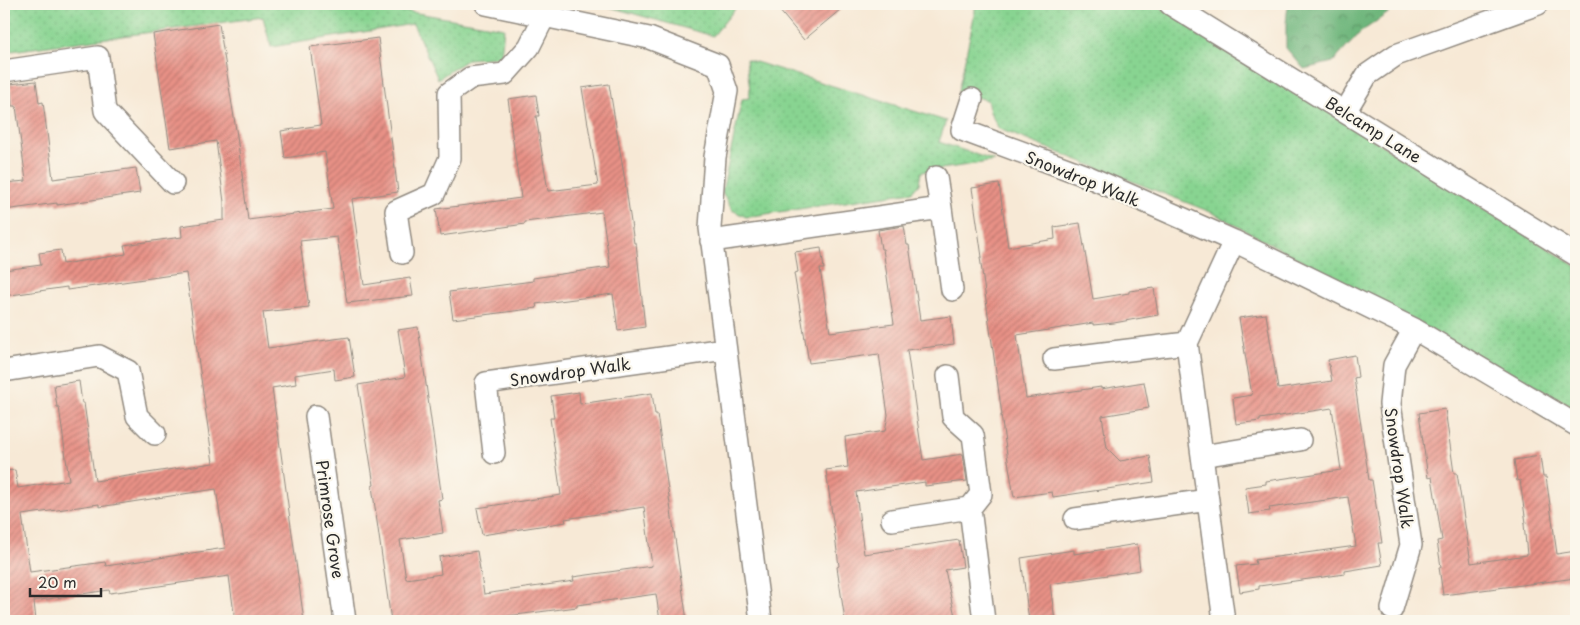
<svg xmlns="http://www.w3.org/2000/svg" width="1580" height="625" font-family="'Playpen Sans',sans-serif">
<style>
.grass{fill:url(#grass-dots);stroke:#5a805e}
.forest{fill:url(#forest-crowns);stroke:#4c7053}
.building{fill:url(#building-hatch);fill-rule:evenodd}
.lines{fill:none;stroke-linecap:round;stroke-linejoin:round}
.street-casing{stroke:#918a80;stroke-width:24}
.street{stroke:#fff;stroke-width:21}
.labels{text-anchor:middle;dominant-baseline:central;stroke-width:4.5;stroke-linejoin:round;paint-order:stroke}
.street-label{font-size:16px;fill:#2b2b2b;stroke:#fbf7ec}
</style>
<defs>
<pattern id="grass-dots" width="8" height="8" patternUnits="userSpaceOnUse" patternTransform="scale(1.25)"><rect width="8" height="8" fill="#88d491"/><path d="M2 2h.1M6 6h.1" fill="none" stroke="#76b67d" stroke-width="1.8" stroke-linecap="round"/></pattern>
<pattern id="forest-crowns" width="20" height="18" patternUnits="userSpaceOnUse" patternTransform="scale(1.25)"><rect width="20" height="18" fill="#6eb67b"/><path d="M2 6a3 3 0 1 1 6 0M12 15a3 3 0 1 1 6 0" fill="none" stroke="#5b9465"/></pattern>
<pattern id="building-hatch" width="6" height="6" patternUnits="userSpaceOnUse" patternTransform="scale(1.25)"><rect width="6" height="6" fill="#e89186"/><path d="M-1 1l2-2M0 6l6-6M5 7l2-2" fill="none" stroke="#bc776e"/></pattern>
</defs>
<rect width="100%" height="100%" fill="#fbf7ec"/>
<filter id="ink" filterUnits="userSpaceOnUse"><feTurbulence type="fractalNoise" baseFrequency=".02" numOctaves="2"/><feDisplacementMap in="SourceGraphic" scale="10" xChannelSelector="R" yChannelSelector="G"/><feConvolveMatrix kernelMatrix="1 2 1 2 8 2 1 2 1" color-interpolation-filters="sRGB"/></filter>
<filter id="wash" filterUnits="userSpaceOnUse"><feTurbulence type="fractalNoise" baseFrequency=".0096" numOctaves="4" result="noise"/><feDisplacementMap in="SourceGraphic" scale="20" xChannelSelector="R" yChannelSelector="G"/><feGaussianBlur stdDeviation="1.12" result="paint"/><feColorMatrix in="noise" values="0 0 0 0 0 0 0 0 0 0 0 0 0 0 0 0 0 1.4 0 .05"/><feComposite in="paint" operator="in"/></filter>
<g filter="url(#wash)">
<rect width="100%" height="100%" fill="#f7e9d6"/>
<path class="grass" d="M 4,4 L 365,4 L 504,28 L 501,57 L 468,59 L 438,79 L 413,24 L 271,47 L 263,17 L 4,52 Z
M 599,4 L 739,4 L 713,36 Z
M 975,4 L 1155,4 L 1576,266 L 1576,408 L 1213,213 L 999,129 L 990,112 L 987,100 L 958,92 L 975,12 Z
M 746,59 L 946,121 L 939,142 L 995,161 L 921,172 L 919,184 L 912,192 L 746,217 L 732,210 L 722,192 L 742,99 L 749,98 L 750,90 Z"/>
<path class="forest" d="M 1288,4 L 1401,4 L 1361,32 L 1333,62 L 1304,69 L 1286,48 L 1286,24 Z"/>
<g id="blocks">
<path class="building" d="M 774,4 L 847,4 L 804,40 Z
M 219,24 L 237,136 L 248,220 L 333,209 L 325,152 L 285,158 L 281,131 L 321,125 L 310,47 L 378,38 L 398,192 L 352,199 L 364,285 L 410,278 L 413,296 L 347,303 L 337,237 L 300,241 L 309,307 L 263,312 L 268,348 L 349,337 L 355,377 L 335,380 L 334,369 L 295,375 L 296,384 L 272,388 L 304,621 L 235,621 L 229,576 L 110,593 L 109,590 L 34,601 L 36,621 L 10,621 L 4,582 L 4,471 L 15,470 L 18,488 L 69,480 L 59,407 L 57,407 L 54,385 L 79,381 L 82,403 L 84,403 L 95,481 L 213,463 L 186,273 L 67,290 L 67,287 L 4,296 L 4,270 L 41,265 L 39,253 L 61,250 L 63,264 L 126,254 L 124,245 L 182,237 L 181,226 L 224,220 L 224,202 L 216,141 L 170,148 L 153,34 ZM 216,489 L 225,548 L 106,566 L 105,562 L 30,572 L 22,515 L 99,504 L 99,507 Z
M 36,81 L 39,103 L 43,102 L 53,179 L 136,168 L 140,193 L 57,205 L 57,203 L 4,210 L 4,183 L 26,181 L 16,106 L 12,106 L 10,84 Z
M 609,84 L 625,181 L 634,243 L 636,243 L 645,327 L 618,331 L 613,294 L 536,304 L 537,308 L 453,319 L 449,292 L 533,281 L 533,278 L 610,267 L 602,212 L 525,222 L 525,224 L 440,236 L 436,209 L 521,198 L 510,120 L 511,120 L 508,99 L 536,95 L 539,116 L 536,116 L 548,191 L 598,185 L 582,88 Z
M 999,184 L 1008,247 L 1055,239 L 1054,227 L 1080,223 L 1093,299 L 1129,293 L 1129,291 L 1154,288 L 1158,315 L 1114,323 L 1093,325 L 1093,323 L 1017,335 L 1026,398 L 1101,387 L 1101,389 L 1144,382 L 1149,408 L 1102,416 L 1107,448 L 1120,461 L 1150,456 L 1154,482 L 1053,497 L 1052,492 L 1014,497 L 1004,436 L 1001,415 L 1002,415 L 980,257 L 982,257 L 972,188 Z
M 904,226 L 907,245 L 909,245 L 920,320 L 951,316 L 954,344 L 907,350 L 923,460 L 963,454 L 967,481 L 925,486 L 925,482 L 856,492 L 864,554 L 959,540 L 963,567 L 945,570 L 956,621 L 845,621 L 837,567 L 839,566 L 826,470 L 848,467 L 845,437 L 885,431 L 888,415 L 879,354 L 809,363 L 794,273 L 798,272 L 795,252 L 821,248 L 824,269 L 820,269 L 830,332 L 894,324 L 883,249 L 881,249 L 878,230 Z
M 1266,314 L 1278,389 L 1332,381 L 1328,360 L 1355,355 L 1358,377 L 1354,378 L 1369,480 L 1372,480 L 1382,543 L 1378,543 L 1382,565 L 1345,571 L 1345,574 L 1259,586 L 1259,589 L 1240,592 L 1236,566 L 1256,564 L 1255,560 L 1356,546 L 1348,497 L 1269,508 L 1270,511 L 1249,514 L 1245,487 L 1266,484 L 1266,481 L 1341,470 L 1332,408 L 1260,419 L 1260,421 L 1236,424 L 1233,398 L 1252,395 L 1239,318 Z
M 418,327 L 442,499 L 438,500 L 443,533 L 400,540 L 406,579 L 441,574 L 439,557 L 477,551 L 484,594 L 574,581 L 573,577 L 652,566 L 644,507 L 565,519 L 566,522 L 482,535 L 477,508 L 561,495 L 550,418 L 554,418 L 551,396 L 579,392 L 580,404 L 652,393 L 655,414 L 657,414 L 687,621 L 660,621 L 656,594 L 577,605 L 577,607 L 470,621 L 391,621 L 372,486 L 374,485 L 358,385 L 405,377 L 398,330 Z
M 1445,409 L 1454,473 L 1457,473 L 1471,563 L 1527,555 L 1524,524 L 1526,523 L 1523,502 L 1520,480 L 1517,481 L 1514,460 L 1540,456 L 1543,477 L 1546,477 L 1557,554 L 1576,551 L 1576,578 L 1443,595 L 1439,567 L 1441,567 L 1437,541 L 1442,540 L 1432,477 L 1428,478 L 1419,413 Z
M 1137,544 L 1140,570 L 1050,584 L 1055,621 L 1029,621 L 1021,558 L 1074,550 L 1074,554 Z"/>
</g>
</g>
<g filter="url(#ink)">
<use href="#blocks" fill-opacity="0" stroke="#918a80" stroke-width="1"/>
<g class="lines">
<defs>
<path id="street" d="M 486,4 L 649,38 L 718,65 L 727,91 L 715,157 L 710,228 L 761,621
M 1170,4 L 1576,255
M 4,71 L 98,57 L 105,111 L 173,183
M 972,99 L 962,130 L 1089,177 L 1234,241 L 1414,329 L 1576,425
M 1345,112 L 1367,75 L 1396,55 L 1538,4
M 936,177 L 941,208
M 711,241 L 941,208 L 952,290
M 402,253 L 396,211 L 434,194 L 450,158 L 449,93 L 470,78 L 505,74 L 529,47 L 544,17
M 1054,359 L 1187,343
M 4,371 L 99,356 L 128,371 L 137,416 L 155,434
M 948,376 L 953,417 L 973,435 L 981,494 L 970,508 L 984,621
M 316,416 L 345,621
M 494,453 L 486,383 L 725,349
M 1202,456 L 1300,440
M 1075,519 L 1208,500
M 892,520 L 970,508
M 1392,609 L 1411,545 L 1390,404 L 1394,365 L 1414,329
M 1224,621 L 1187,343 L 1234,241"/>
</defs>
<use href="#street" class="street-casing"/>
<use href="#street" class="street"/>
</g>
</g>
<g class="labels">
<g class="street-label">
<text transform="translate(1374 129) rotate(32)">Belcamp Lane</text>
<text transform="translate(1083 178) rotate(22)">Snowdrop Walk</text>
<text transform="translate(570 371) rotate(-8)">Snowdrop Walk</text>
<text transform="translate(1400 468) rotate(82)">Snowdrop Walk</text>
<text transform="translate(331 519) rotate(82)">Primrose Grove</text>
</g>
</g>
<rect width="1580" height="625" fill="none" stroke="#fbf7ec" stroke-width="20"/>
<path d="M30 588v8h71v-8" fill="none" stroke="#2b2b2b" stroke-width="2.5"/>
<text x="38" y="588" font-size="15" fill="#2b2b2b" stroke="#fbf7ec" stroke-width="4" paint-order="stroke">20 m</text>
</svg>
